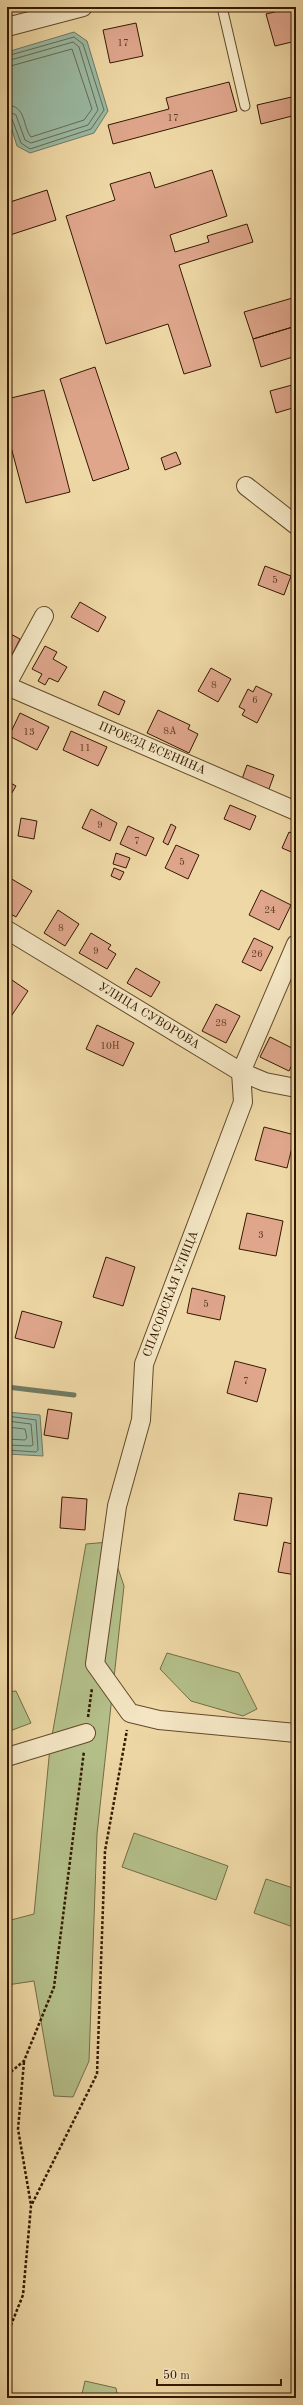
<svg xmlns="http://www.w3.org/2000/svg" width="303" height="2405" font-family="'Old Standard TT',serif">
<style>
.green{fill:#b4c08a;stroke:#746c46}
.water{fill:#9abaa4;stroke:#717a63}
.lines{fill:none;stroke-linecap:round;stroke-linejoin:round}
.shore{stroke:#676a52;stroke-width:1}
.stream{stroke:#717a63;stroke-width:5}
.building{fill:#dfa68c;stroke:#341901}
.service-casing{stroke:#62492a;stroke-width:11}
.minor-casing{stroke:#62492a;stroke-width:20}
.path{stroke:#341901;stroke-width:2.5;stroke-dasharray:3 2;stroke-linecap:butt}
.service{stroke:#f4e6c4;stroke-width:9}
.minor{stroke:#f4e6c4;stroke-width:18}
.labels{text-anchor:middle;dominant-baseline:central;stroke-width:3.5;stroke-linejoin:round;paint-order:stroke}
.number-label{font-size:10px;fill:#5f3c24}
.street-label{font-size:12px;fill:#341901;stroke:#f4e6c4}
</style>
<rect width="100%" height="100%" fill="#eed8a5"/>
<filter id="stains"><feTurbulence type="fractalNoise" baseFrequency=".005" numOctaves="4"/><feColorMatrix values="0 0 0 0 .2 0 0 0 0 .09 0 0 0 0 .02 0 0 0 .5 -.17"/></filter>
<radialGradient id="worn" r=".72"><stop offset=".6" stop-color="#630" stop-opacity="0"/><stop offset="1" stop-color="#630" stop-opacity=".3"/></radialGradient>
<path class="green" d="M 109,1542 L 124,1586 L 97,1834 L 89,2061 L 73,2097 L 54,2096 L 34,1981 L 7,1985 L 7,1921 L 34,1914 L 50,1747 L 86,1544 Z
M 167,1653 L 239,1673 L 257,1709 L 243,1716 L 191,1701 L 160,1669 Z
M 16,1691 L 31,1723 L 7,1732 L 7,1692 Z
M 134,1833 L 228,1866 L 216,1900 L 122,1867 Z
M 266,1879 L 296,1889 L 296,1928 L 254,1913 Z
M 85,2381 L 116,2388 L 118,2398 L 81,2398 Z"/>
<path class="water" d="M 74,32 L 87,41 L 108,111 L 94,133 L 30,153 L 17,146 L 7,114 L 7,52 Z
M 7,1412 L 40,1415 L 43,1456 L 7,1454 Z"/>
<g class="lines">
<path class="shore" d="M 7,56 L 74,37 L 83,44 L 104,110 L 91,129 L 30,149 L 21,143 L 12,119 L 7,116
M 7,61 L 73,42 L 79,47 L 98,110 L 88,125 L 31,143 L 25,140 L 16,115 L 7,111
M 7,67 L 72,49 L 92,109 L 84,120 L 31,137 C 22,126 27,106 7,105
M 7,1416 L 36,1420 L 38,1450 L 36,1452 L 7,1450
M 7,1421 L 31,1424 L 33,1445 L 31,1446 L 7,1445
M 7,1427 L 25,1429 L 27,1438 L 25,1440 L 7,1439"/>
<path class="stream" d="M 7,1387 L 74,1395"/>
</g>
<path class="building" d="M 291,8 L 296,25 L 296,41 L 275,46 L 266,14 Z
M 136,23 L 143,56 L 110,63 L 103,30 Z
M 229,82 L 237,111 L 113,144 L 108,125 L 169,109 L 166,98 Z
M 296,96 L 296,115 L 261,124 L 257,105 Z
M 212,170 L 227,216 L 170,235 L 175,252 L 209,242 L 207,236 L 247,224 L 253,242 L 179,265 L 211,366 L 184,374 L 168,324 L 106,344 L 66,216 L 115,200 L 110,184 L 150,172 L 155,188 Z
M 47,190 L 56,220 L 7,236 L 7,203 Z
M 296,297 L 296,326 L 253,339 L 244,312 Z
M 296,326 L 296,356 L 261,367 L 253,339 Z
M 95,367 L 129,469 L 93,481 L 60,379 Z
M 296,384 L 296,407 L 276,413 L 270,391 Z
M 44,390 L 70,492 L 26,503 L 7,432 L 7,399 Z
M 176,452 L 181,464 L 165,470 L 161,458 Z
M 265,566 L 291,576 L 284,595 L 258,585 Z
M 80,602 L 106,617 L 98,632 L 71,617 Z
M 7,632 L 20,639 L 12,655 L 7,652 Z
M 45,646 L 57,652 L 53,659 L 67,667 L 58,682 L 49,678 L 45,685 L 38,681 L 42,674 L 32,669 Z
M 211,668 L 231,679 L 218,702 L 198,691 Z
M 256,686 L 272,694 L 257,723 L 242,715 L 245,710 L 239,707 L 248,689 L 253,692 Z
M 104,691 L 125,701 L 119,715 L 98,705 Z
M 158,710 L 190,725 L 188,729 L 198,734 L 189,753 L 147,733 Z
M 20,713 L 49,727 L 37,750 L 9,736 Z
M 71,731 L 107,747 L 98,766 L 63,750 Z
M 247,765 L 274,775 L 269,789 L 242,779 Z
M 7,781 L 16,786 L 7,801 Z
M 230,805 L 256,816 L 250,830 L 224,819 Z
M 91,809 L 117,823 L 110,841 L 82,828 Z
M 21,818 L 37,821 L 34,839 L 18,836 Z
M 171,824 L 176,827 L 168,845 L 163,842 Z
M 128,826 L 154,838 L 146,856 L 120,844 Z
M 289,832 L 296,835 L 296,854 L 282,848 Z
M 176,845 L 199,855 L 188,879 L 165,868 Z
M 116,853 L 130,858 L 126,868 L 113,864 Z
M 114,868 L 124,872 L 120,880 L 111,876 Z
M 10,878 L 32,891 L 16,917 L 7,912 L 7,883 Z
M 261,890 L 291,905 L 279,930 L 249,915 Z
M 58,910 L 79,924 L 65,946 L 44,933 Z
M 91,933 L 111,945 L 108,949 L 116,954 L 107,969 L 79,953 Z
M 254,938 L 273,947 L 261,971 L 242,962 Z
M 136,968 L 160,982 L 151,997 L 127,983 Z
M 12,980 L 28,991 L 10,1018 L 7,1016 L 7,986 Z
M 216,1004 L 240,1016 L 226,1043 L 202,1031 Z
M 97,1025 L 134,1043 L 123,1066 L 86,1049 Z
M 270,1037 L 296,1050 L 296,1057 L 289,1071 L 260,1057 Z
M 264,1127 L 295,1135 L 287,1168 L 255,1160 Z
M 247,1213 L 283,1221 L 276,1256 L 239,1249 Z
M 106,1257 L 135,1267 L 123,1306 L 93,1297 Z
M 192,1288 L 225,1296 L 220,1320 L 187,1313 Z
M 22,1311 L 62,1322 L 54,1348 L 15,1338 Z
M 235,1361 L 266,1369 L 257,1402 L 227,1393 Z
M 48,1409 L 72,1413 L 68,1439 L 44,1435 Z
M 239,1493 L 272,1498 L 267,1526 L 234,1520 Z
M 62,1497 L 87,1499 L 85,1530 L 60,1528 Z
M 284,1542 L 296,1545 L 296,1575 L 278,1572 Z"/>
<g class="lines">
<defs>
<path id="service" d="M 222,7 L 245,106"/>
<g id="minor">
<path d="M 7,27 L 83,7"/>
<path d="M 246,486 L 296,525"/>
<path d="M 7,684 L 44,616"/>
<path id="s1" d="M 7,686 L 296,811"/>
<path id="s2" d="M 7,930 L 241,1072 L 265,1082 L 296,1088"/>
<path d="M 296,944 L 241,1072 L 243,1102 L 144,1364 L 141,1420 L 117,1506 L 95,1664 L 130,1713 L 159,1720 L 296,1733"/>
<path d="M 7,1757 L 86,1733"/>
</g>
</defs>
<use href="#service" class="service-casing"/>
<use href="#minor" class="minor-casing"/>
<path class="path" d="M 88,1717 L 92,1688
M 24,2062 L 18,2129 L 31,2205
M 7,2075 L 24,2061 L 54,1987 L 84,1751
M 7,2335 L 23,2295 L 31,2206 L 97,2074 L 105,1851 L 127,1730"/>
<use href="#service" class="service"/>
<use href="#minor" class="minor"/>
</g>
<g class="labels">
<g class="number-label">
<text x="123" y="43">17</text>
<text x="173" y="118">17</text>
<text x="275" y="580">5</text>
<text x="214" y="685">8</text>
<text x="255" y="700">6</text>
<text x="170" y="731">8А</text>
<text x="29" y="732">13</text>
<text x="85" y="748">11</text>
<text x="100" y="825">9</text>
<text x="137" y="841">7</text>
<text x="182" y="862">5</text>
<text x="270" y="910">24</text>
<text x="61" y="928">8</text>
<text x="96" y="951">9</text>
<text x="257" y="954">26</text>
<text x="221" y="1023">28</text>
<text x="110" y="1046">10Н</text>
<text x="261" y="1235">3</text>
<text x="206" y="1304">5</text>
<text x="246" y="1381">7</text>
</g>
<g class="street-label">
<text stroke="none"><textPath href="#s1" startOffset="158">ПРОЕЗД ЕСЕНИНА</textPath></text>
<text stroke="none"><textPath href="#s2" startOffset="166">УЛИЦА СУВОРОВА</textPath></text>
<text transform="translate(171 1294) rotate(-69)">СПАСОВСКАЯ УЛИЦА</text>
</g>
</g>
<rect width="303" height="2405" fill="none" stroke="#eed8a5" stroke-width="24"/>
<rect x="8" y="8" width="287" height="2389" fill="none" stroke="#341901" stroke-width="2"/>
<rect x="12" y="12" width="279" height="2381" fill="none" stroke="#341901"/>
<path d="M157 2379v6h124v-6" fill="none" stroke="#341901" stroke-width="2"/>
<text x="163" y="2379" font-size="12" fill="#341901" stroke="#f4e6c4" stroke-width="3" paint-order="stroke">50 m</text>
<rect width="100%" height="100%" filter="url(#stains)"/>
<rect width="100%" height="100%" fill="url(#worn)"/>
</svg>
